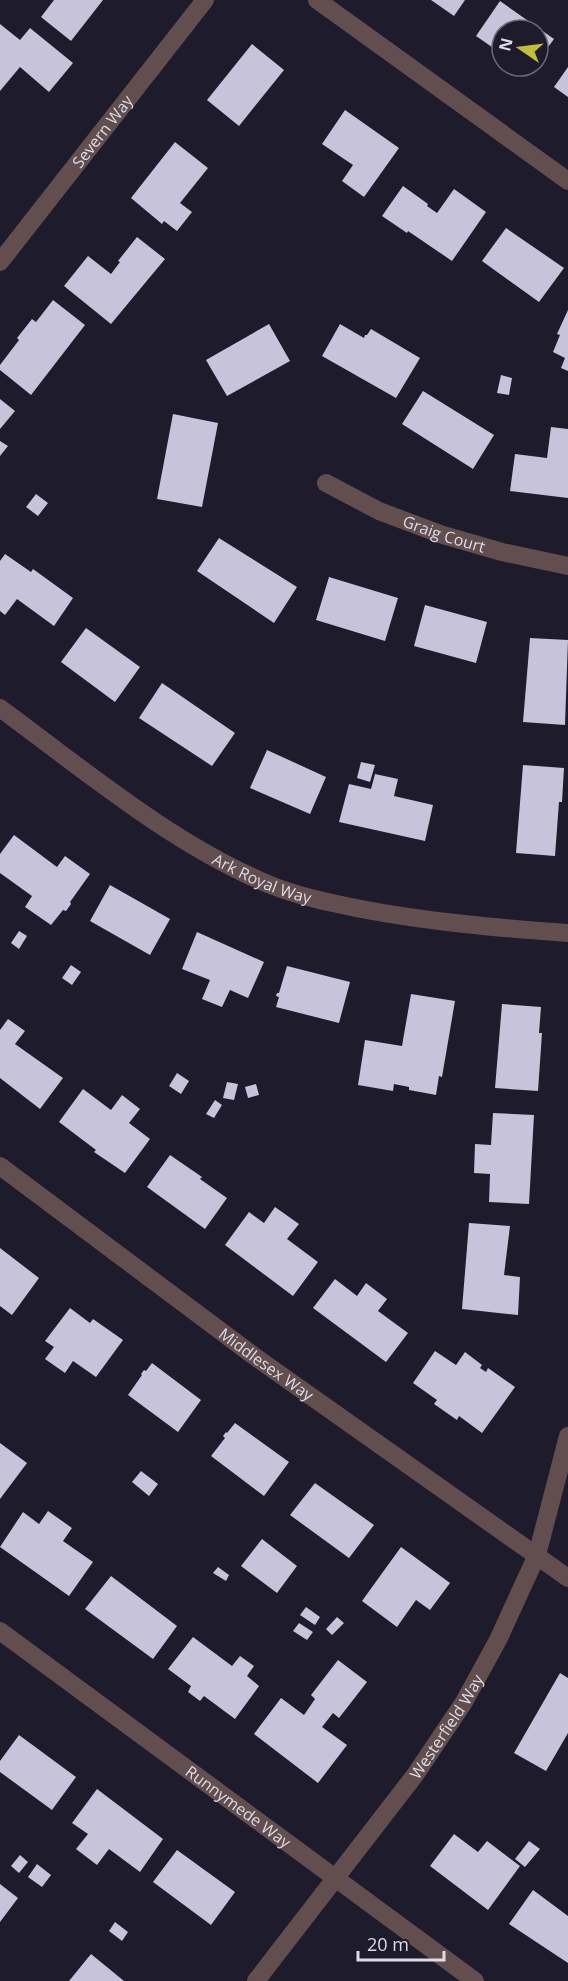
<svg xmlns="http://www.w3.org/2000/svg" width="568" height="1981" font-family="'Open Sans',sans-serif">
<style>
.building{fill:#c6c3da}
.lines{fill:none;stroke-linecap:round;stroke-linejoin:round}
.minor{stroke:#624e4e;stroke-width:18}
.labels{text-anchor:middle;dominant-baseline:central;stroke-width:6;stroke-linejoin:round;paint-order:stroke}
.street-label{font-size:16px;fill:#dddce8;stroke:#1e1b2c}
</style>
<rect width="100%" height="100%" fill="#1e1b2c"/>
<path class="building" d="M 54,0 L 103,0 L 71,41 L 41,17 Z
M 431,0 L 465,0 L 454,16 Z
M 500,1 L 554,39 L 538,61 L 538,30 L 502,30 L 502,54 L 476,36 Z
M 0,24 L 20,40 L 30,28 L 73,63 L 49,92 L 20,67 L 0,91 Z
M 252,44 L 284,70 L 239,126 L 207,100 Z
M 519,66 L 535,66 L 529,73 Z
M 568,67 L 568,97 L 554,87 Z
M 345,110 L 399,148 L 364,197 L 342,181 L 353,165 L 322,144 Z
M 175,142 L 208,168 L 180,203 L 192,212 L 177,231 L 164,221 L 162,224 L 131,198 Z
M 403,186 L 428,204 L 427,206 L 437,213 L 454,189 L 486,212 L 452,261 L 408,231 L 407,233 L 382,216 Z
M 506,228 L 564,268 L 539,302 L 482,261 Z
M 137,237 L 165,259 L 111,324 L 64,286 L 88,256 L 111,274 L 120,262 L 118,261 Z
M 53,300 L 85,325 L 31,395 L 0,370 L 0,365 L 19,340 L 17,338 L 32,319 L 36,322 Z
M 568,310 L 568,371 L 561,368 L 565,358 L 553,352 L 560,335 L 557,334 Z
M 269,324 L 290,361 L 227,396 L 206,360 Z
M 340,324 L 364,338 L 365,335 L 367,335 L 371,329 L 420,358 L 396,398 L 322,356 Z
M 501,375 L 512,378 L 509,395 L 497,393 Z
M 423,391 L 494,435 L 473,469 L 402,424 Z
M 0,399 L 15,411 L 0,429 Z
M 173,414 L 218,423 L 202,507 L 157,499 Z
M 551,427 L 568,429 L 568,498 L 510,491 L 515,454 L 547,458 Z
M 0,441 L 8,446 L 0,456 Z
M 36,494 L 48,503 L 38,516 L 26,507 Z
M 219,538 L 297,587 L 274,623 L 197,571 Z
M 5,554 L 31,572 L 33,569 L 73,598 L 54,626 L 17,599 L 5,615 L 0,611 L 0,561 Z
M 329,577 L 398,598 L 385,641 L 316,620 Z
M 425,605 L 487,622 L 476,663 L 414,646 Z
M 86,628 L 140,667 L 115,702 L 61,662 Z
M 530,638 L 568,640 L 565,725 L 523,722 Z
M 162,683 L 235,733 L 212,766 L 139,718 Z
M 267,750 L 326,777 L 310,814 L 250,788 Z
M 361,762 L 375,765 L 370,782 L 357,778 Z
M 523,765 L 564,768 L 562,802 L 559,802 L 555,856 L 516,853 Z
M 375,774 L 398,779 L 394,796 L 433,805 L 425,841 L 339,822 L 349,784 L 371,789 Z
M 14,835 L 57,867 L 65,856 L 90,874 L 70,902 L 71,904 L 66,911 L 63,910 L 51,925 L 25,907 L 32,896 L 0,873 L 0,854 Z
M 110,885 L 170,919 L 150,955 L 90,921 Z
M 19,931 L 27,936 L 19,949 L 11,943 Z
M 197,932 L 264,962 L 248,998 L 230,990 L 222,1007 L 202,999 L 210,980 L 182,969 Z
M 71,965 L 81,972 L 72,985 L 62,978 Z
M 287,966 L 350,982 L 339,1023 L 276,1007 L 279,997 L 276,996 L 277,993 L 279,993 Z
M 411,994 L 455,1001 L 442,1077 L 439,1076 L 436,1095 L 409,1090 L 409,1087 L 394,1084 L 393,1091 L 358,1085 L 365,1040 L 402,1046 Z
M 502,1004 L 541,1007 L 539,1033 L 542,1033 L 538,1091 L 495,1088 Z
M 8,1019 L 25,1031 L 15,1044 L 63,1078 L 40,1109 L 0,1078 L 0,1030 Z
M 177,1073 L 189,1081 L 181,1094 L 169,1086 Z
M 227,1082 L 238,1084 L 234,1100 L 223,1098 Z
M 256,1084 L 259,1095 L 248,1098 L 245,1087 Z
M 83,1089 L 111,1110 L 122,1095 L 140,1109 L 129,1123 L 150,1139 L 125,1173 L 94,1152 L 96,1150 L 59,1122 Z
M 215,1100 L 222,1105 L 214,1118 L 206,1114 Z
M 493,1113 L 534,1115 L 529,1204 L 489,1202 L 490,1174 L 474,1173 L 475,1144 L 491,1145 Z
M 170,1155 L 202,1177 L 200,1179 L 227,1198 L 205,1229 L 147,1187 Z
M 275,1207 L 299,1224 L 287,1239 L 318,1262 L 293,1296 L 225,1245 L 249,1212 L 264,1223 Z
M 469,1223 L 510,1226 L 504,1275 L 520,1277 L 518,1315 L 462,1309 Z
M 0,1248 L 39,1278 L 12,1315 L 0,1306 Z
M 335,1279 L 357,1296 L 366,1283 L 387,1299 L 378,1311 L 408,1333 L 386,1362 L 313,1308 Z
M 70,1308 L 90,1323 L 93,1319 L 123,1340 L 96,1377 L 73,1361 L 65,1373 L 45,1359 L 54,1347 L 45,1341 Z
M 435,1351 L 456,1365 L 465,1352 L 482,1365 L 480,1368 L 486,1372 L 488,1368 L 515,1387 L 482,1433 L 459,1416 L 457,1420 L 434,1404 L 437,1400 L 413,1383 Z
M 152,1363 L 201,1400 L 178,1432 L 128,1395 L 142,1375 L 141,1374 L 144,1370 L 146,1371 Z
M 235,1423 L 289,1462 L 264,1496 L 211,1456 L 225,1438 L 223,1436 L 226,1432 L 227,1433 Z
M 0,1443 L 27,1463 L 0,1499 Z
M 141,1471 L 158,1484 L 149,1496 L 132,1482 Z
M 315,1483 L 374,1525 L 349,1558 L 290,1515 Z
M 48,1511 L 72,1528 L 63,1541 L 93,1562 L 69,1596 L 0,1547 L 23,1512 L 39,1524 Z
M 262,1539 L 297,1566 L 277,1593 L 241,1566 Z
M 401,1547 L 450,1583 L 430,1610 L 416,1600 L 397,1627 L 362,1601 Z
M 218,1567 L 229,1575 L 226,1581 L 213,1573 Z
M 111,1576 L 177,1626 L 153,1659 L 85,1609 Z
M 306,1607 L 320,1617 L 315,1625 L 300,1615 Z
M 337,1617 L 344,1623 L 332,1635 L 326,1629 Z
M 299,1623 L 313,1632 L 307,1640 L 293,1631 Z
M 193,1637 L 232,1666 L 240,1656 L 254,1666 L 247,1676 L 259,1686 L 235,1719 L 204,1696 L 200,1701 L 188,1692 L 191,1686 L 168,1669 Z
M 338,1660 L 367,1682 L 339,1718 L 333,1713 L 322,1727 L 347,1745 L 318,1783 L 254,1734 L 281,1698 L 304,1715 L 315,1699 L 311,1695 Z
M 560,1673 L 568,1678 L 568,1733 L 546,1771 L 514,1753 Z
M 19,1735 L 76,1777 L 52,1810 L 0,1772 L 0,1761 Z
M 97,1789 L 163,1839 L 140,1872 L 109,1849 L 97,1865 L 76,1849 L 88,1834 L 72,1823 Z
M 454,1834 L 478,1852 L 487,1841 L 520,1866 L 488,1910 L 430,1866 Z
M 529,1841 L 540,1849 L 525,1867 L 515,1859 Z
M 177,1850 L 235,1892 L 211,1925 L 153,1882 Z
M 20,1855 L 28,1862 L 19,1873 L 11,1866 Z
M 37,1864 L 51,1875 L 42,1887 L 28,1877 Z
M 0,1884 L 18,1898 L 0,1922 Z
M 533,1890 L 568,1916 L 568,1963 L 509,1924 Z
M 115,1922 L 128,1932 L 122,1941 L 109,1931 Z
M 91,1954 L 124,1981 L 69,1981 Z"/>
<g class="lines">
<g class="minor">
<path d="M 317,0 L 568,181"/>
<path id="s1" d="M 0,262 L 205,0"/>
<path id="s2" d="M 326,483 L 379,511 L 443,535 L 502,552 L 568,566"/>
<path id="s3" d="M 0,708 C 84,770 176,847 273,886 C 301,897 332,903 361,909 C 429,922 499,928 568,933"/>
<path id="s4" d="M 0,1166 L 254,1356 L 568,1578"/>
<path id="s5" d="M 0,1631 L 475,1981"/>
<path id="s6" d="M 256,1981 L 415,1775 L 464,1702 L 498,1640 L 537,1555 L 568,1436"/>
</g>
</g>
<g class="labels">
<g class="street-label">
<text stroke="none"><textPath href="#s1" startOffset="166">Severn Way</textPath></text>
<text stroke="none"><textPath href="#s2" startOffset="129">Graig Court</textPath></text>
<text stroke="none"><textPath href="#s3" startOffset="314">Ark Royal Way</textPath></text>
<text stroke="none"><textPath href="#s4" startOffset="332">Middlesex Way</textPath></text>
<text stroke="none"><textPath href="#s6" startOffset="318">Westerfield Way</textPath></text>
<text stroke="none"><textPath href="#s5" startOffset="296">Runnymede Way</textPath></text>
</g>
</g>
<g transform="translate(520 48) rotate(284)"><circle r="28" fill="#1e1b2c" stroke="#6a6877" stroke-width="1.5"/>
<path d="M0-4.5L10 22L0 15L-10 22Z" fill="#c2bd3f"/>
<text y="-9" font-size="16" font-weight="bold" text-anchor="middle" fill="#dddce8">N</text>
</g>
<path d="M358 1951v9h86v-9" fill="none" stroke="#dddce8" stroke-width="3"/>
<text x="367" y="1951" font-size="18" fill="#dddce8" stroke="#1e1b2c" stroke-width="4.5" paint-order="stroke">20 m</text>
</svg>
